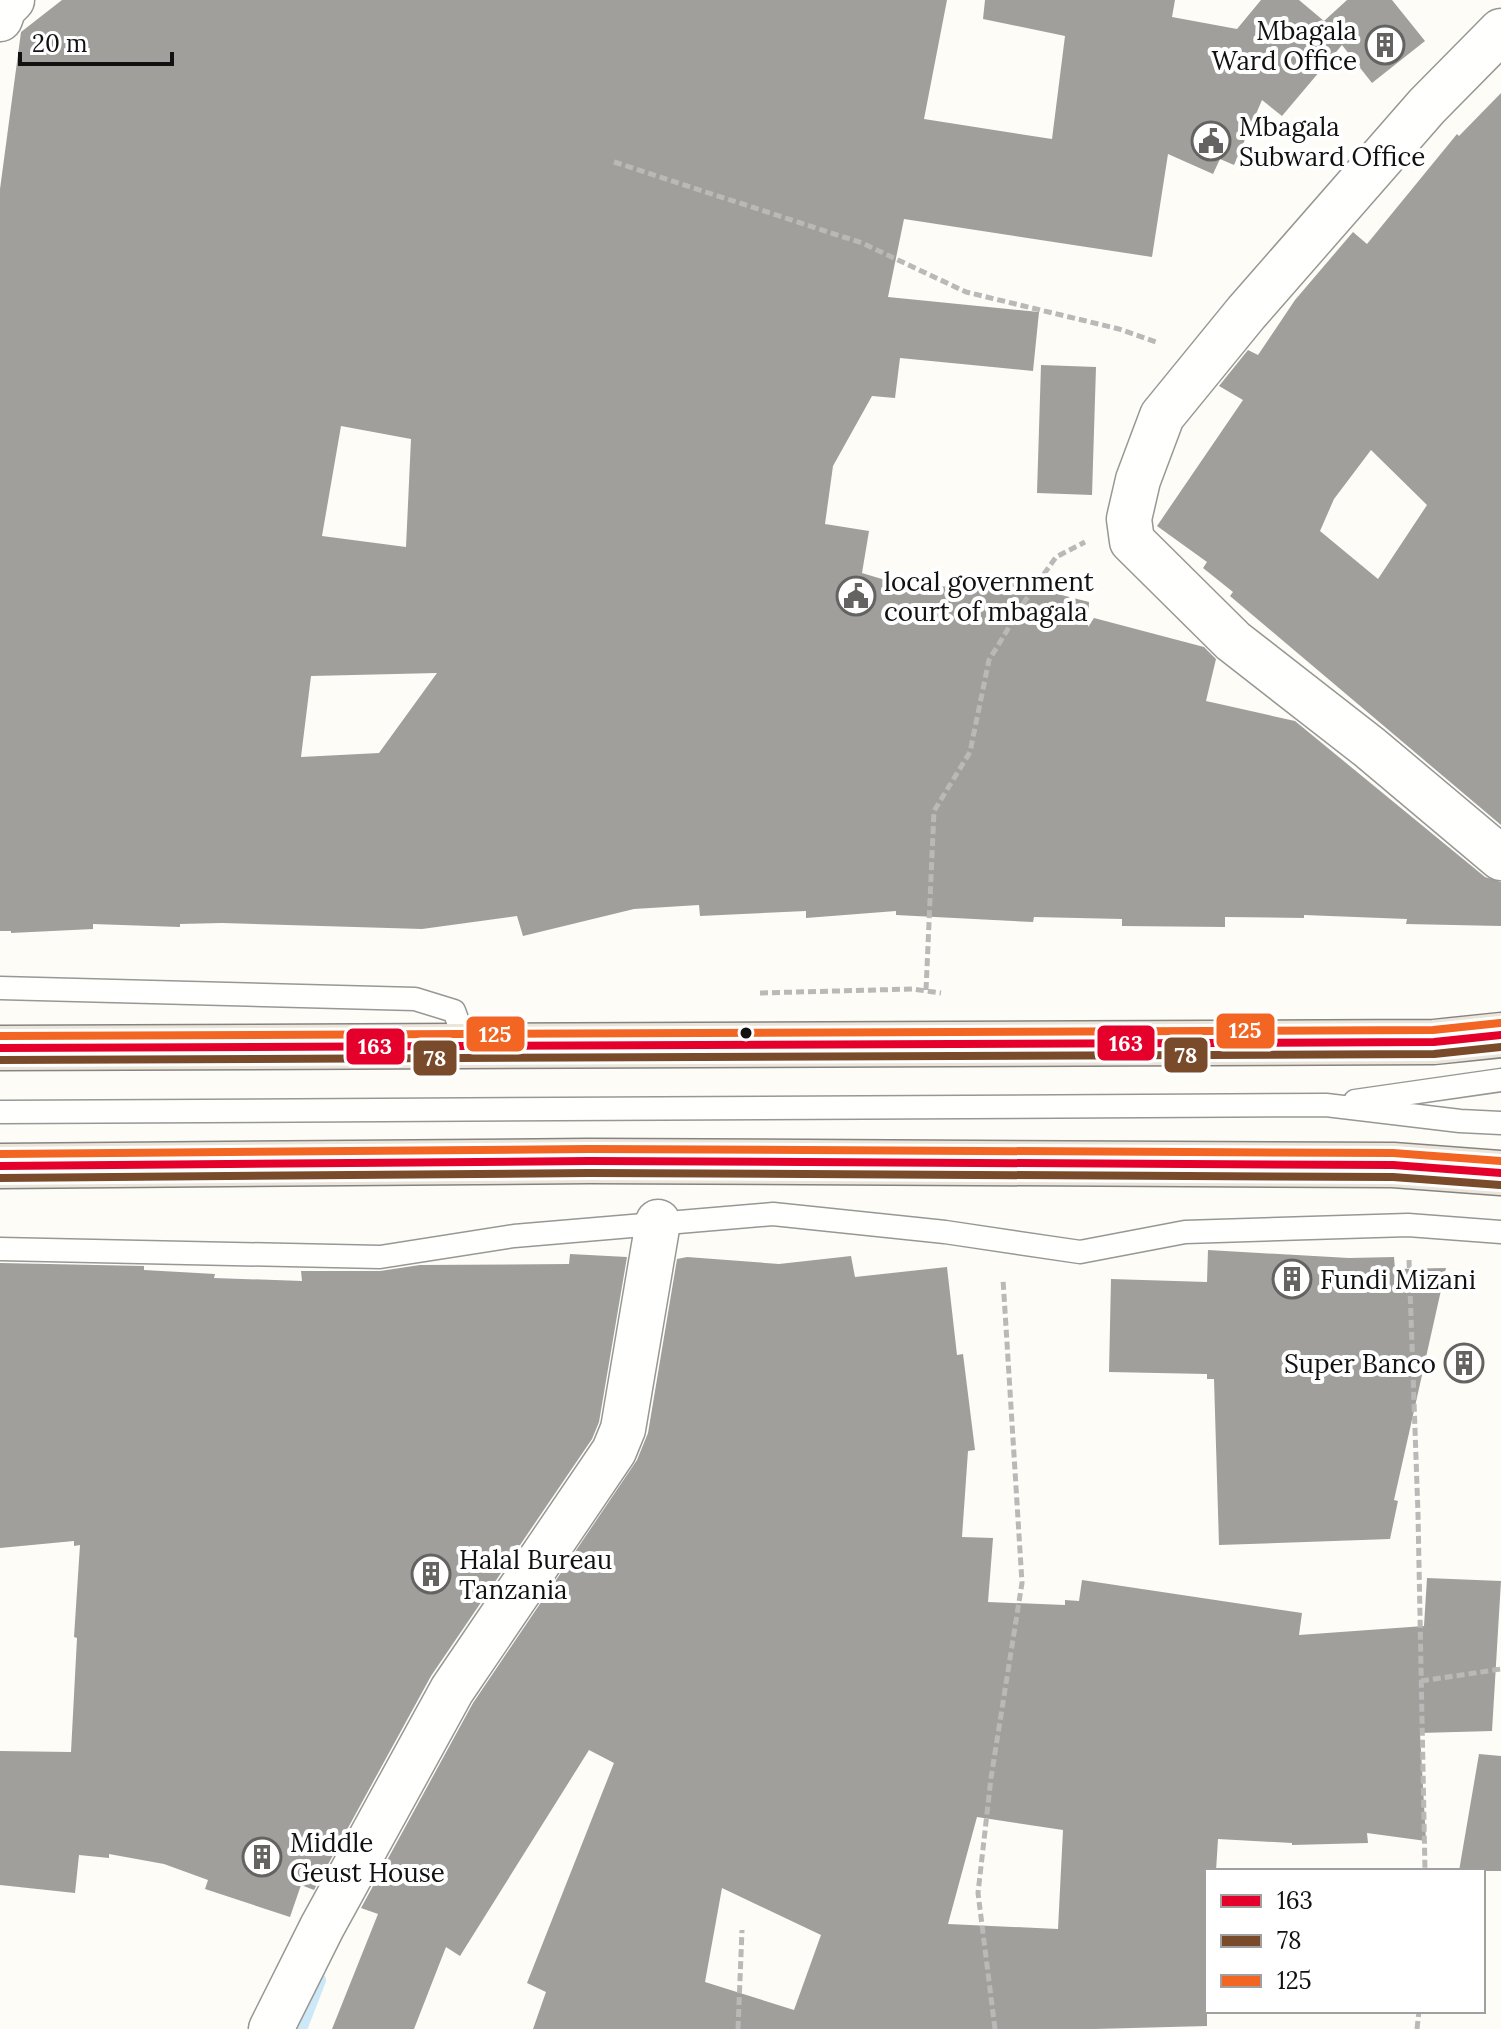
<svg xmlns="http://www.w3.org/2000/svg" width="1501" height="2029" font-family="Lora,serif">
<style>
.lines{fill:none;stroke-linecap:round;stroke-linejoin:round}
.stream{stroke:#cde8f7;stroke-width:16}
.building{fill:#a19f9c;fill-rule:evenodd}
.service-casing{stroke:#979795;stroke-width:25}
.minor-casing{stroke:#979795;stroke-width:47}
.trunk-casing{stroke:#858482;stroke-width:47}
.path{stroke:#b9b9b8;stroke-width:5;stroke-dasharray:8 4;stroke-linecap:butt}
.service{stroke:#fffffe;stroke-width:22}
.minor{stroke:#fffffe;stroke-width:44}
.trunk{stroke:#ece5da;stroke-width:44}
.bus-1-casing{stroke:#fff;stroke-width:14}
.bus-2-casing{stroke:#fff;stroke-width:14}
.bus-3-casing{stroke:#fff;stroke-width:14}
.bus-1{stroke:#e4002b;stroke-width:8}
.bus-2{stroke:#7a4b2a;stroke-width:8}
.bus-3{stroke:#f26522;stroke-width:8}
.bus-dot{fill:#111;stroke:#fff;stroke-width:3}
.labels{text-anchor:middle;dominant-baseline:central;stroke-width:8;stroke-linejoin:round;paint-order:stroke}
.poi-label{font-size:26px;fill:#111;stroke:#fff;text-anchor:start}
.line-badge{stroke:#fff;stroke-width:3}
.badge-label{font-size:22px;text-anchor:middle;font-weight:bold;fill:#fff}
</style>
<rect width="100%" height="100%" fill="#fdfcf7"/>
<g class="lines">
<path class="stream" d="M 299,2029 L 318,1980"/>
</g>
<path class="building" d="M 62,0 L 947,0 L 924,119 L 1052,139 L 1065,36 L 983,19 L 985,0 L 1175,0 L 1172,17 L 1237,29 L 1261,0 L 1299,0 L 1324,21 L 1347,0 L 1392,0 L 1425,41 L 1372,83 L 1342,45 L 1282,116 L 1262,100 L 1234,165 L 1220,159 L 1213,174 L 1168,154 L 1152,257 L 904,219 L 888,297 L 1039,312 L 1033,371 L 900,358 L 895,398 L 872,396 L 833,466 L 825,524 L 869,531 L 862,573 L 905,586 L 982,587 L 982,575 L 1089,602 L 1088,627 L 1094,618 L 1204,647 L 1216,659 L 1206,701 L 1295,721 L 1485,877 L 1501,882 L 1501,926 L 1406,924 L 1407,919 L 1304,915 L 1304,918 L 1225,917 L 1225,927 L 1122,926 L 1122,919 L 1034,917 L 1033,922 L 896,915 L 896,911 L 806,918 L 806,911 L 700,916 L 699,905 L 634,909 L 523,936 L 517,916 L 422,929 L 222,923 L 180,924 L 180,927 L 93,924 L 93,929 L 11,933 L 11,931 L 0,931 L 0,189 L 21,32 ZM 341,426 L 411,439 L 406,547 L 322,536 ZM 437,673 L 379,753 L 301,757 L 311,676 Z
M 1501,93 L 1501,825 L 1230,596 L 1233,592 L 1203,568 L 1207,562 L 1157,526 L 1243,400 L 1219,386 L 1248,350 L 1258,355 L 1295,300 L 1353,232 L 1367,244 L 1457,134 L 1459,136 ZM 1371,450 L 1427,505 L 1378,579 L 1320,531 L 1334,499 Z
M 1041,365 L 1096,367 L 1092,495 L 1037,493 Z
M 1208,1250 L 1349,1258 L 1394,1257 L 1395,1269 L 1446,1268 L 1394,1500 L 1398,1501 L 1390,1539 L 1219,1545 L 1214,1379 L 1207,1379 L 1207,1374 L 1109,1372 L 1111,1279 L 1207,1282 Z
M 570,1254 L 627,1257 L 599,1422 L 592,1439 L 431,1676 L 314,1890 L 301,1885 L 290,1917 L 205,1889 L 208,1880 L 164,1864 L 109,1854 L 109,1858 L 79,1855 L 75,1893 L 0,1885 L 0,1751 L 71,1752 L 77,1638 L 74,1637 L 80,1545 L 74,1546 L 74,1541 L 0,1548 L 0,1263 L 144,1266 L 144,1270 L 215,1274 L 214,1278 L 302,1281 L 301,1271 L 380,1271 L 420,1265 L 569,1264 Z
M 851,1256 L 855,1277 L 947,1267 L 957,1355 L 963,1354 L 975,1450 L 968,1451 L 962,1537 L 993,1538 L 988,1602 L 1065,1605 L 1065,1600 L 1079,1601 L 1082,1580 L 1302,1613 L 1299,1635 L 1424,1626 L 1427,1578 L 1501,1581 L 1492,1731 L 1420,1733 L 1426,1841 L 1367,1833 L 1368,1843 L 1292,1845 L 1292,1843 L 1218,1839 L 1216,1871 L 1207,1871 L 1207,2026 L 1095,2029 L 533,2029 L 546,1992 L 527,1983 L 614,1763 L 589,1750 L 460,1956 L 446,1947 L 414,2029 L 332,2029 L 378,1914 L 361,1908 L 473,1703 L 637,1460 L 648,1433 L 677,1259 L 687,1257 L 779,1264 ZM 977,1817 L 1063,1830 L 1058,1929 L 948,1924 ZM 722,1888 L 821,1935 L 794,2010 L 705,1982 Z
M 1479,1754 L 1501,1756 L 1501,1871 L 1459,1871 Z"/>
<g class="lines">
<defs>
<path id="service" d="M 0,988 L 415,999 L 454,1011 L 468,1048
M 1355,1101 L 1501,1080
M 0,1112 L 1326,1105 L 1460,1121 L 1501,1123
M 0,1249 L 380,1257 L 514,1236 L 773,1214 L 945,1232 L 1080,1252 L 1185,1232 L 1408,1225 L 1501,1232"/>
<path id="minor" d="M 0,19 L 4,8 L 12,0
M 1501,31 L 1427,106 L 1246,313 L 1162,416 L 1138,480 L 1129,519 L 1132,541 L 1233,641 L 1369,747 L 1501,858
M 271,2029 L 322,1927 L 452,1690 L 614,1451 L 623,1429 L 658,1222"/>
<path id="trunk" d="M 0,1048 L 1434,1042 L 1501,1035
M 0,1166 L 589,1161 L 1393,1165 L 1501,1173"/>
</defs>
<use href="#service" class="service-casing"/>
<use href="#minor" class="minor-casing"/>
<use href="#trunk" class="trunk-casing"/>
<path class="path" d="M 614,162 L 862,243 L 966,292 L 1119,329 L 1159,343
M 926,990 L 934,811 L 970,752 L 989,660 L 1025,601 L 1056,557 L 1085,542
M 760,993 L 912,989 L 941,993
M 1409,1260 L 1418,1514 L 1425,1871
M 1421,1681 L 1501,1669
M 738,2029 L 742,1930
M 995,2029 L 978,1893 L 991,1778 L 1022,1583 L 1003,1279
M 1417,2029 L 1419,2011"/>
<use href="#service" class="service"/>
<use href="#minor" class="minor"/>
<use href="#trunk" class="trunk"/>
<defs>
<path id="bus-1" d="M 0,1048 L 1434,1042 L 1501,1035
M 0,1166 L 589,1161 L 1393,1165 L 1501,1173"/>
<path id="bus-2" d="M 0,1060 L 1434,1054 L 1501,1047
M 0,1178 L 589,1173 L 1393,1177 L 1500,1185"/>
<path id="bus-3" d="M 0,1036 L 1433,1030 L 1500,1023
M 0,1154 L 589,1149 L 1393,1153 L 1501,1161"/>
</defs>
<use href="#bus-1" class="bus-1-casing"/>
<use href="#bus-2" class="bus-2-casing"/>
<use href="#bus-3" class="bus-3-casing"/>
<use href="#bus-1" class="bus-1"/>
<use href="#bus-2" class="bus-2"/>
<use href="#bus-3" class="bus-3"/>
</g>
<defs>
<symbol id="building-ring" viewBox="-11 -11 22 22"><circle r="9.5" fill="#fff" stroke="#646362" stroke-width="1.5"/><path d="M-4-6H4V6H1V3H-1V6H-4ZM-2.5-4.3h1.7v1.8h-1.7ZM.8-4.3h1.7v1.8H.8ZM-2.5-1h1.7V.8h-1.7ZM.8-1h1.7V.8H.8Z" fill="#646362"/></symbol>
<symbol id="civic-ring" viewBox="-11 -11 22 22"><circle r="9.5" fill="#fff" stroke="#646362" stroke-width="1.5"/><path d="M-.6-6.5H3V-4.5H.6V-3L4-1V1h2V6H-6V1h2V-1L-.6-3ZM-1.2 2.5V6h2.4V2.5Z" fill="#646362"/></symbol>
</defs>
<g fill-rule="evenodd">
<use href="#building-ring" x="1363" y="23" width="44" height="44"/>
<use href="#civic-ring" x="1189" y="119" width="44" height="44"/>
<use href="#civic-ring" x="834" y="574" width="44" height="44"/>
<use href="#building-ring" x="1270" y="1257" width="44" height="44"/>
<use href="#building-ring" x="1442" y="1341" width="44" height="44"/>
<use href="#building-ring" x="409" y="1552" width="44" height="44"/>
<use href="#building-ring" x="240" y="1835" width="44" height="44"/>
</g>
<circle class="bus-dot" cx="746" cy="1033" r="7"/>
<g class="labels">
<g class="poi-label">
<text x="1357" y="30" text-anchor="end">Mbagala<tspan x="1357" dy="30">Ward Office</tspan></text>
<text x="1239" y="126">Mbagala<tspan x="1239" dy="30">Subward Office</tspan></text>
<text x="884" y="581">local government<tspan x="884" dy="30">court of mbagala</tspan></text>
<text x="1320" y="1279">Fundi Mizani</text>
<text x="1436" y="1363" text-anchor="end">Super Banco</text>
<text x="459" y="1559">Halal Bureau<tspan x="459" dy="30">Tanzania</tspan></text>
<text x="290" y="1842">Middle<tspan x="290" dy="30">Geust House</tspan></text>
</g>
</g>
<g class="line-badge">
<rect x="1215" y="1012" width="61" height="38" rx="8" fill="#f26522"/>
<rect x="465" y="1015" width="61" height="38" rx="8" fill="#f26522"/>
<rect x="1096" y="1024" width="60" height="38" rx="8" fill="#e4002b"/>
<rect x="345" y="1027" width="61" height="39" rx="8" fill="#e4002b"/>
<rect x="1163" y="1036" width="46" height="38" rx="8" fill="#7a4b2a"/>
<rect x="412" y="1039" width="46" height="38" rx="8" fill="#7a4b2a"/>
</g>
<g class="badge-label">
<text x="1245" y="1038">125</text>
<text x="495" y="1042">125</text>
<text x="1126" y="1051">163</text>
<text x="375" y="1054">163</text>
<text x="1186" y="1063">78</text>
<text x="435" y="1066">78</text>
</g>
<rect x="1205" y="1869" width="280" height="144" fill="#ffffff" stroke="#a0a0a0" stroke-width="2"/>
<rect x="1221" y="1895" width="40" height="12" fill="#e4002b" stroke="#a0a0a0" stroke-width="2"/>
<text x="1277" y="1909" font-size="24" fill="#111111">163</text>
<rect x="1221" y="1935" width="40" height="12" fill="#7a4b2a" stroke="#a0a0a0" stroke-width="2"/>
<text x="1277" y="1949" font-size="24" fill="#111111">78</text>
<rect x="1221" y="1975" width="40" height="12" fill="#f26522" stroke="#a0a0a0" stroke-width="2"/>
<text x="1277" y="1989" font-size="24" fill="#111111">125</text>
<path d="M20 52v12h152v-12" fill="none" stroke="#111111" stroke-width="4"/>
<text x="32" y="52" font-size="24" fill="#111111" stroke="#ffffff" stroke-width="6" paint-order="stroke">20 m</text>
</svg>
